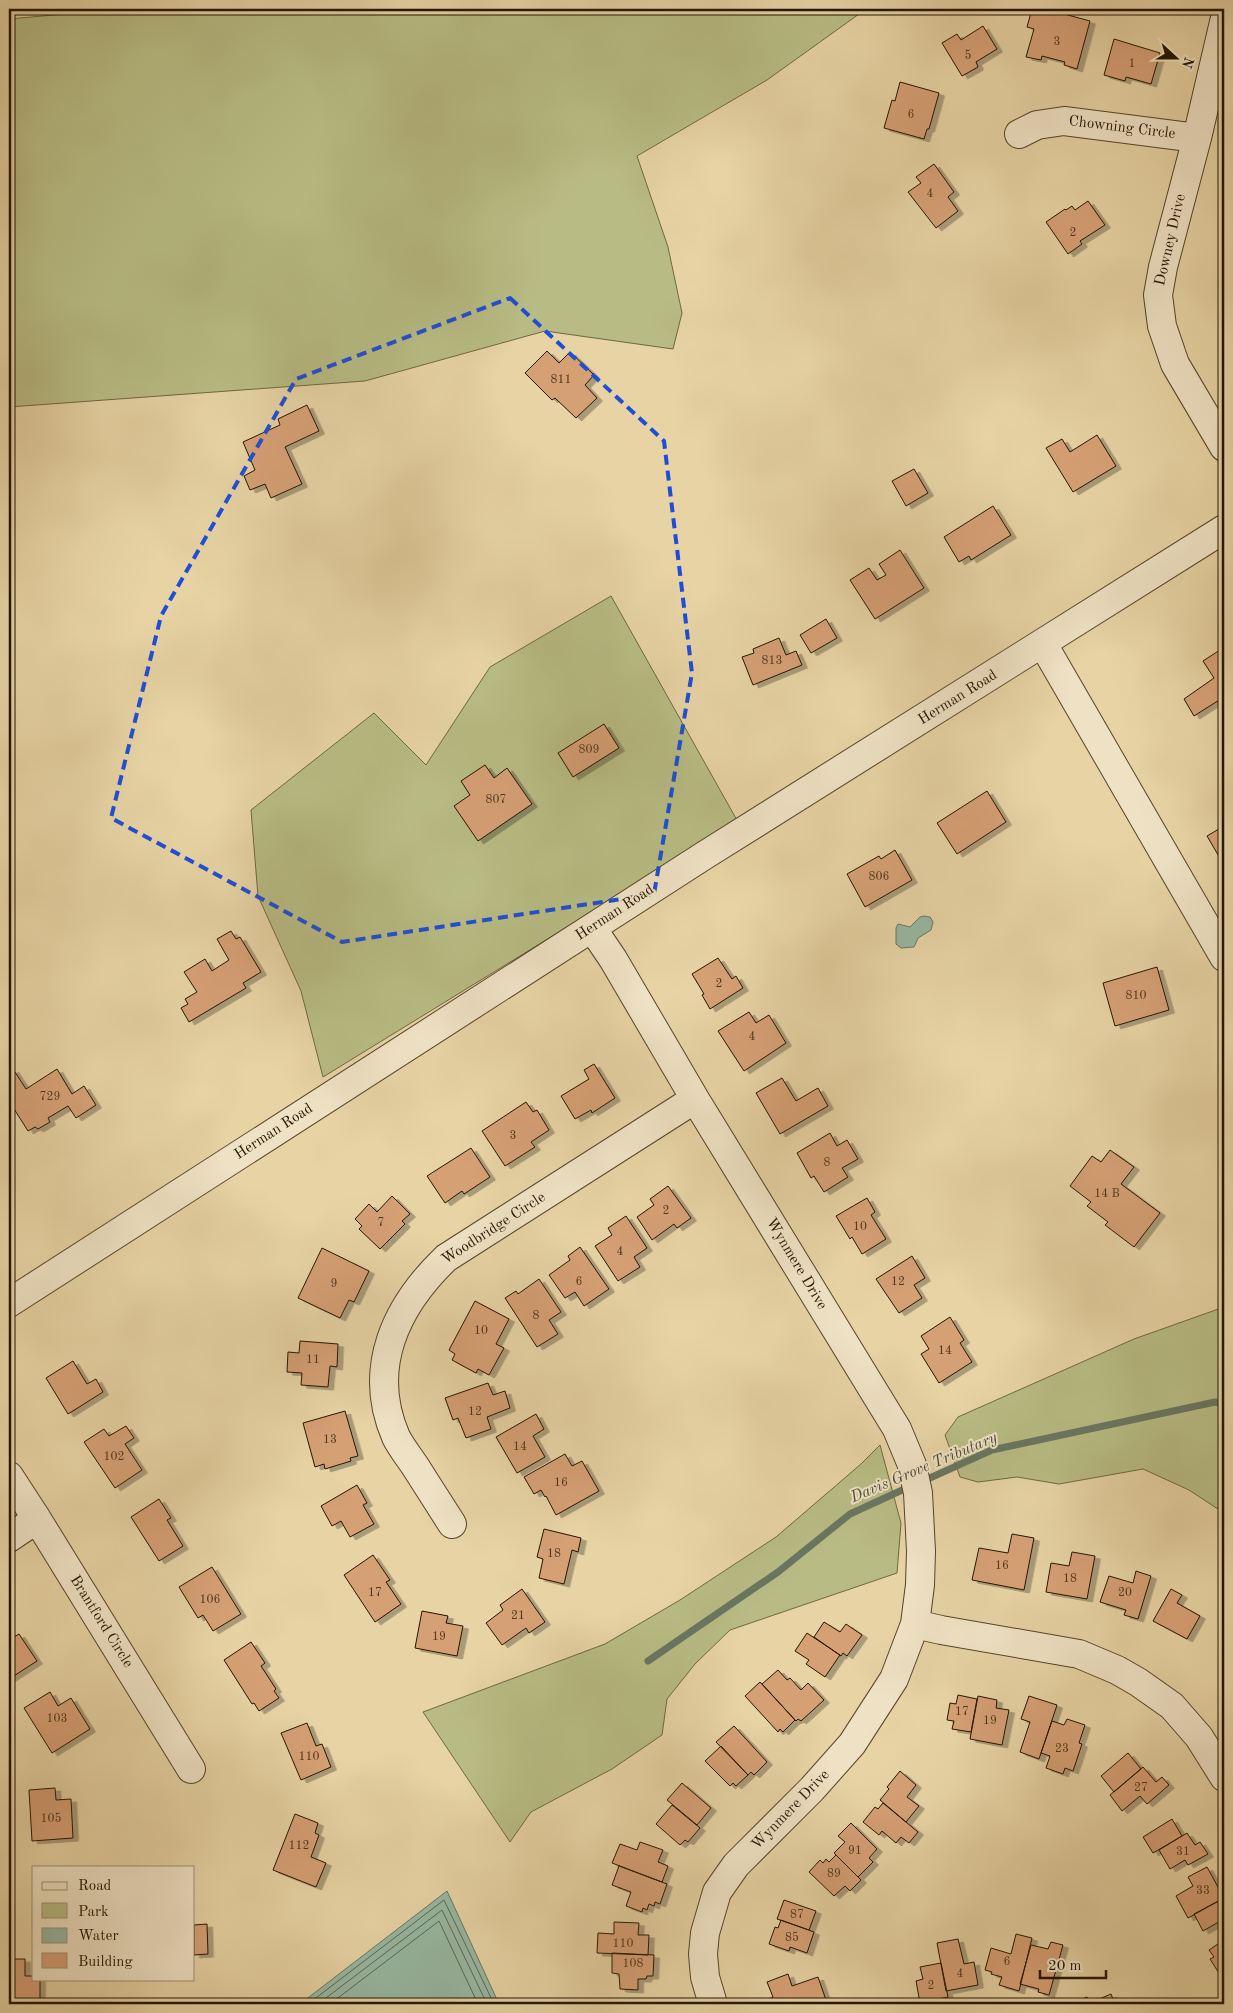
<svg xmlns="http://www.w3.org/2000/svg" width="1233" height="2013" font-family="'Old Standard TT',serif">
<style>
.green{fill:#b8bc84;stroke:#6e6842}
.water{fill:#97b8a3;stroke:#697662}
.lines{fill:none;stroke-linecap:round;stroke-linejoin:round}
.shore{stroke:#5e6652;stroke-width:1}
.stream{stroke:#697662;stroke-width:7}
.building{fill:#d6a075;stroke:#241400;filter:url(#shadow)}
.minor-casing{stroke:#554429;stroke-width:30}
.minor{stroke:#efe2c4;stroke-width:28}
.marked{fill:none;stroke:#1d4ed8;stroke-width:4;stroke-dasharray:10 6;stroke-linejoin:round}
.labels{text-anchor:middle;dominant-baseline:central;stroke-width:4;stroke-linejoin:round;paint-order:stroke}
.number-label{font-size:12px;fill:#50371d}
.street-label{font-size:15px;fill:#241400;stroke:#efe2c4}
.water-label{font-size:16px;font-style:italic;fill:#4c4d39;stroke:#efe2c4}
</style>
<defs>
<filter id="shadow"><feDropShadow dx="5.5" dy="3" stdDeviation="0" flood-color="#0004"/></filter>
</defs>
<rect width="100%" height="100%" fill="#e7d3a4"/>
<filter id="stains"><feTurbulence type="fractalNoise" baseFrequency=".004" numOctaves="4"/><feColorMatrix values="0 0 0 0 .2 0 0 0 0 .09 0 0 0 0 .02 0 0 0 .5 -.17"/></filter>
<radialGradient id="worn" r=".72"><stop offset=".6" stop-color="#630" stop-opacity="0"/><stop offset="1" stop-color="#630" stop-opacity=".3"/></radialGradient>
<path class="green" d="M 121,9 L 866,9 L 767,80 L 637,156 L 668,247 L 682,313 L 673,349 L 545,331 L 365,381 L 9,407 L 9,19 Z
M 611,596 L 738,822 L 323,1077 L 301,991 L 258,896 L 251,810 L 374,713 L 426,765 L 490,667 Z
M 1224,1307 L 1224,1513 L 1189,1490 L 1143,1469 L 1059,1484 L 1017,1477 L 978,1482 L 960,1477 L 945,1435 L 958,1417 L 1134,1339 Z
M 880,1445 L 901,1523 L 897,1573 L 730,1630 L 695,1664 L 667,1699 L 662,1735 L 612,1769 L 531,1812 L 510,1842 L 423,1712 L 605,1644 L 680,1600 L 776,1537 L 861,1464 Z"/>
<path class="water" d="M 924,916 L 930,917 L 933,922 L 931,930 L 918,938 L 914,947 L 901,948 L 896,944 L 896,928 L 898,924 L 910,927 L 920,917 Z
M 447,1891 L 499,2004 L 300,2004 Z"/>
<g class="lines">
<path class="shore" d="M 308,2004 L 444,1900 L 494,2004
M 318,2004 L 442,1910 L 487,2004
M 330,2004 L 439,1921 L 478,2004"/>
<path class="stream" d="M 921,1482 L 992,1450 L 1215,1402 L 1224,1404
M 648,1661 L 778,1572 L 850,1514 L 911,1486"/>
</g>
<path class="building" d="M 1032,9 L 1046,9 L 1090,21 L 1077,69 L 1064,65 L 1065,62 L 1042,56 L 1041,60 L 1026,57 L 1034,29 L 1027,27 Z
M 983,26 L 997,49 L 976,62 L 978,67 L 962,76 L 942,43 L 957,34 L 961,40 Z
M 1114,39 L 1160,53 L 1151,84 L 1126,77 L 1125,81 L 1104,75 Z
M 900,82 L 939,93 L 929,129 L 927,129 L 924,139 L 884,128 L 892,100 L 895,101 Z
M 934,164 L 954,192 L 948,197 L 958,211 L 936,228 L 908,192 L 921,183 L 916,177 Z
M 1088,201 L 1105,225 L 1080,241 L 1082,244 L 1068,254 L 1046,222 L 1065,209 L 1066,210 L 1072,206 L 1075,210 Z
M 547,351 L 559,363 L 570,352 L 594,375 L 585,385 L 597,398 L 576,418 L 555,398 L 552,400 L 525,373 Z
M 307,405 L 319,431 L 285,447 L 302,484 L 271,498 L 265,484 L 250,490 L 244,476 L 255,470 L 243,442 L 280,425 L 278,419 Z
M 1097,435 L 1116,466 L 1073,492 L 1046,448 L 1062,439 L 1070,452 Z
M 914,469 L 928,493 L 906,506 L 892,481 Z
M 993,506 L 1011,535 L 971,560 L 969,556 L 959,562 L 944,537 Z
M 900,550 L 924,588 L 875,619 L 850,580 L 869,568 L 877,580 L 886,575 L 879,564 Z
M 826,619 L 837,638 L 811,653 L 800,635 Z
M 779,638 L 786,655 L 796,651 L 802,665 L 753,685 L 742,657 L 754,653 L 753,649 Z
M 1223,648 L 1224,697 L 1194,716 L 1184,699 L 1214,678 L 1203,661 Z
M 604,724 L 619,748 L 573,777 L 558,753 Z
M 485,765 L 494,778 L 507,768 L 532,804 L 478,841 L 454,806 L 470,795 L 461,781 Z
M 987,791 L 1006,822 L 957,854 L 937,823 Z
M 1224,826 L 1224,865 L 1207,836 Z
M 895,850 L 912,880 L 865,907 L 847,874 L 879,856 L 881,859 Z
M 231,931 L 236,939 L 240,937 L 261,972 L 243,983 L 246,988 L 189,1022 L 181,1008 L 188,1004 L 185,999 L 197,992 L 184,972 L 205,959 L 212,971 L 229,960 L 217,939 Z
M 718,958 L 732,979 L 736,976 L 743,988 L 710,1009 L 702,995 L 704,994 L 692,974 Z
M 1157,967 L 1169,1010 L 1115,1026 L 1103,983 Z
M 749,1012 L 756,1023 L 769,1015 L 786,1043 L 744,1071 L 718,1031 Z
M 594,1064 L 615,1098 L 592,1113 L 591,1110 L 575,1119 L 561,1096 L 589,1079 L 584,1070 Z
M 13,1069 L 26,1089 L 57,1069 L 72,1094 L 84,1086 L 96,1105 L 76,1118 L 68,1106 L 48,1118 L 50,1122 L 38,1129 L 35,1127 L 28,1131 L 9,1101 L 9,1072 Z
M 782,1078 L 796,1101 L 818,1088 L 828,1106 L 780,1134 L 756,1093 Z
M 526,1102 L 533,1112 L 537,1110 L 549,1130 L 531,1142 L 535,1147 L 505,1166 L 482,1131 Z
M 830,1133 L 837,1146 L 847,1140 L 858,1159 L 842,1168 L 848,1177 L 824,1192 L 814,1176 L 811,1178 L 797,1153 Z
M 471,1148 L 490,1177 L 464,1194 L 462,1191 L 445,1203 L 427,1176 Z
M 1110,1150 L 1134,1167 L 1121,1184 L 1160,1213 L 1134,1247 L 1105,1225 L 1108,1222 L 1087,1206 L 1091,1202 L 1070,1186 L 1092,1156 L 1101,1162 Z
M 668,1186 L 691,1218 L 677,1228 L 674,1224 L 652,1240 L 637,1217 L 654,1205 L 650,1199 Z
M 392,1196 L 410,1214 L 402,1221 L 405,1224 L 380,1249 L 359,1229 L 362,1226 L 355,1219 L 369,1204 L 377,1212 Z
M 867,1198 L 875,1212 L 871,1215 L 886,1239 L 862,1254 L 852,1237 L 850,1239 L 836,1216 Z
M 626,1216 L 647,1248 L 634,1257 L 640,1267 L 618,1281 L 595,1246 L 612,1235 L 608,1228 Z
M 580,1247 L 609,1289 L 584,1306 L 575,1292 L 565,1298 L 549,1275 L 570,1260 L 568,1256 Z
M 322,1248 L 369,1271 L 354,1302 L 349,1300 L 340,1318 L 298,1298 Z
M 912,1256 L 925,1278 L 914,1285 L 922,1298 L 899,1313 L 876,1279 Z
M 539,1279 L 561,1312 L 549,1320 L 558,1334 L 537,1347 L 505,1298 L 516,1291 L 518,1294 Z
M 475,1301 L 509,1319 L 496,1344 L 504,1348 L 489,1375 L 478,1369 L 476,1373 L 452,1360 L 455,1354 L 449,1350 Z
M 950,1317 L 964,1340 L 960,1343 L 972,1362 L 939,1383 L 921,1354 L 929,1349 L 921,1336 Z
M 300,1341 L 338,1344 L 337,1367 L 330,1366 L 328,1387 L 301,1385 L 302,1373 L 287,1372 L 288,1352 L 299,1353 Z
M 73,1361 L 87,1384 L 96,1379 L 103,1392 L 68,1414 L 46,1378 Z
M 488,1383 L 493,1395 L 505,1391 L 510,1408 L 487,1417 L 491,1429 L 466,1438 L 458,1418 L 453,1420 L 445,1398 Z
M 345,1411 L 358,1456 L 350,1458 L 351,1461 L 325,1469 L 324,1464 L 315,1467 L 303,1423 Z
M 536,1414 L 544,1429 L 533,1436 L 545,1457 L 517,1473 L 496,1437 Z
M 126,1426 L 134,1438 L 125,1444 L 142,1470 L 115,1488 L 84,1442 L 104,1429 L 109,1436 Z
M 565,1454 L 572,1466 L 582,1461 L 599,1491 L 556,1515 L 546,1496 L 545,1497 L 541,1490 L 534,1494 L 524,1477 Z
M 357,1485 L 367,1503 L 363,1505 L 374,1524 L 350,1537 L 341,1521 L 332,1526 L 321,1506 Z
M 159,1499 L 171,1518 L 167,1520 L 183,1546 L 159,1561 L 131,1517 Z
M 544,1529 L 581,1538 L 578,1552 L 572,1550 L 564,1584 L 539,1578 L 543,1559 L 537,1557 Z
M 1012,1534 L 1034,1538 L 1024,1590 L 972,1580 L 979,1548 L 1008,1553 Z
M 1072,1552 L 1095,1556 L 1087,1599 L 1046,1592 L 1051,1563 L 1069,1566 Z
M 373,1555 L 390,1580 L 386,1582 L 401,1604 L 375,1622 L 344,1575 Z
M 212,1567 L 241,1614 L 213,1631 L 203,1615 L 198,1618 L 179,1587 Z
M 1136,1571 L 1151,1576 L 1138,1619 L 1124,1615 L 1126,1610 L 1100,1602 L 1109,1576 L 1133,1583 Z
M 522,1589 L 545,1622 L 529,1633 L 526,1628 L 502,1645 L 486,1623 L 503,1610 L 500,1605 Z
M 1171,1589 L 1182,1595 L 1177,1603 L 1200,1616 L 1187,1639 L 1153,1621 Z
M 422,1611 L 448,1616 L 446,1623 L 463,1626 L 457,1656 L 415,1648 Z
M 824,1622 L 840,1632 L 846,1624 L 862,1635 L 847,1656 L 843,1653 L 841,1656 L 814,1637 Z
M 807,1633 L 840,1655 L 825,1677 L 806,1664 L 809,1660 L 795,1651 Z
M 19,1634 L 37,1661 L 9,1679 L 9,1640 Z
M 251,1642 L 265,1663 L 261,1666 L 276,1689 L 274,1691 L 279,1698 L 259,1711 L 254,1703 L 252,1704 L 224,1660 Z
M 778,1670 L 787,1680 L 790,1678 L 801,1690 L 808,1683 L 824,1700 L 801,1721 L 798,1719 L 796,1721 L 762,1684 Z
M 760,1682 L 795,1720 L 783,1732 L 780,1729 L 778,1732 L 745,1696 Z
M 50,1692 L 58,1706 L 71,1698 L 90,1729 L 52,1753 L 24,1708 Z
M 958,1695 L 977,1699 L 971,1732 L 952,1729 L 954,1721 L 947,1720 L 950,1703 L 956,1704 Z
M 978,1696 L 997,1700 L 996,1708 L 1009,1710 L 1002,1745 L 970,1739 Z
M 1029,1696 L 1057,1705 L 1039,1759 L 1020,1752 L 1030,1722 L 1021,1719 Z
M 1067,1719 L 1085,1725 L 1079,1743 L 1082,1744 L 1073,1771 L 1065,1768 L 1063,1774 L 1046,1768 L 1050,1756 L 1041,1753 L 1052,1721 L 1064,1725 Z
M 307,1723 L 316,1746 L 322,1744 L 331,1767 L 301,1780 L 281,1733 Z
M 734,1726 L 767,1762 L 754,1775 L 751,1772 L 748,1775 L 716,1742 Z
M 721,1746 L 748,1775 L 736,1786 L 733,1783 L 730,1786 L 705,1761 Z
M 1128,1753 L 1141,1769 L 1114,1792 L 1101,1776 Z
M 1143,1767 L 1156,1782 L 1162,1777 L 1169,1785 L 1147,1804 L 1140,1796 L 1122,1811 L 1110,1795 Z
M 900,1771 L 916,1785 L 907,1797 L 919,1806 L 906,1822 L 880,1800 L 889,1789 L 887,1787 Z
M 682,1783 L 711,1808 L 697,1825 L 667,1800 Z
M 55,1788 L 56,1800 L 71,1799 L 73,1838 L 32,1841 L 29,1790 Z
M 883,1803 L 918,1832 L 909,1843 L 901,1837 L 896,1843 L 882,1831 L 879,1835 L 863,1822 L 875,1807 L 878,1809 Z
M 672,1805 L 700,1828 L 688,1842 L 685,1840 L 680,1845 L 656,1824 Z
M 295,1814 L 318,1823 L 315,1833 L 319,1835 L 311,1857 L 326,1863 L 316,1887 L 273,1870 Z
M 1172,1819 L 1182,1836 L 1153,1853 L 1143,1837 Z
M 851,1823 L 877,1849 L 869,1858 L 873,1862 L 858,1877 L 834,1853 L 845,1842 L 838,1836 Z
M 1187,1833 L 1195,1845 L 1200,1842 L 1208,1854 L 1188,1865 L 1185,1860 L 1170,1869 L 1159,1850 Z
M 640,1842 L 663,1850 L 658,1862 L 668,1866 L 662,1882 L 612,1863 L 620,1844 L 637,1850 Z
M 836,1855 L 861,1880 L 850,1891 L 845,1886 L 834,1896 L 809,1872 L 820,1860 L 823,1863 L 826,1859 L 829,1862 Z
M 619,1866 L 667,1884 L 660,1904 L 655,1902 L 654,1906 L 649,1904 L 647,1910 L 643,1908 L 642,1912 L 626,1906 L 631,1892 L 612,1885 Z
M 1207,1867 L 1224,1898 L 1188,1918 L 1176,1896 L 1193,1886 L 1188,1877 Z
M 1224,1898 L 1224,1919 L 1203,1931 L 1194,1914 Z
M 784,1900 L 816,1911 L 809,1930 L 777,1919 Z
M 781,1920 L 814,1932 L 807,1953 L 790,1947 L 789,1951 L 769,1944 L 775,1927 L 778,1928 Z
M 614,1922 L 639,1923 L 638,1935 L 649,1935 L 648,1955 L 597,1953 L 598,1933 L 614,1934 Z
M 207,1924 L 208,1954 L 194,1955 L 194,1925 Z
M 1016,1934 L 1032,1938 L 1019,1991 L 999,1985 L 1002,1977 L 991,1974 L 992,1972 L 985,1970 L 991,1948 L 1011,1954 Z
M 958,1939 L 964,1964 L 974,1962 L 978,1985 L 946,1991 L 937,1943 Z
M 1224,1940 L 1224,1977 L 1222,1978 L 1210,1959 L 1214,1957 L 1209,1950 Z
M 1051,1942 L 1063,1945 L 1049,1995 L 1038,1992 L 1039,1989 L 1020,1984 L 1031,1945 L 1048,1949 Z
M 612,1953 L 654,1955 L 653,1976 L 647,1976 L 646,1979 L 638,1979 L 638,1990 L 620,1989 L 619,1974 L 612,1973 Z
M 9,1959 L 25,1959 L 25,1976 L 34,1976 L 34,1979 L 40,1979 L 40,2004 L 9,2004 Z
M 941,1963 L 948,1997 L 920,2003 L 916,1981 L 923,1979 L 920,1967 Z
M 788,1974 L 792,1986 L 818,1977 L 826,2000 L 814,2004 L 771,2004 L 769,1999 L 773,1997 L 767,1982 Z
M 1111,1994 L 1115,2004 L 1070,2004 L 1087,1997 L 1090,2003 Z
M 829,1999 L 831,2004 L 814,2004 Z"/>
<g class="lines">
<defs>
<path id="minor" d="M 1224,22 L 1197,138 L 1163,267 L 1158,295 L 1162,326 L 1175,364 L 1224,447
M 1019,134 L 1037,125 L 1064,121 L 1197,138
M 1043,644 L 1224,957
M 592,928 L 613,959 L 695,1099 L 897,1429 L 912,1465 L 918,1493 L 921,1551 L 920,1585 L 915,1624 L 894,1679 L 852,1744 L 812,1789 L 736,1865 L 717,1892 L 705,1933 L 703,1954 L 705,1977 L 713,2004
M 9,1303 L 705,855 L 1224,529
M 9,1476 L 37,1519 L 191,1769
M 452,1524 C 440,1505 427,1485 415,1466 C 409,1457 401,1447 396,1437 C 366,1368 396,1306 446,1258 L 695,1099
M 9,1538 L 37,1519
M 915,1624 L 941,1630 L 1079,1654 L 1117,1670 L 1138,1682 L 1172,1706 L 1199,1737 L 1224,1777"/>
</defs>
<use href="#minor" class="minor-casing"/>
<use href="#minor" class="minor"/>
</g>
<path class="marked" d="M 510,298 L 664,441 L 692,673 L 654,894 L 342,942 L 111,818 L 161,616 L 296,379 Z"/>
<g class="labels">
<g class="number-label">
<text x="1057" y="42">3</text>
<text x="968" y="56">5</text>
<text x="1132" y="64">1</text>
<text x="911" y="115">6</text>
<text x="930" y="194">4</text>
<text x="1073" y="233">2</text>
<text x="561" y="380">811</text>
<text x="772" y="661">813</text>
<text x="589" y="750">809</text>
<text x="496" y="800">807</text>
<text x="879" y="877">806</text>
<text x="719" y="984">2</text>
<text x="1136" y="996">810</text>
<text x="752" y="1037">4</text>
<text x="50" y="1097">729</text>
<text x="513" y="1136">3</text>
<text x="827" y="1163">8</text>
<text x="1107" y="1194">14 B</text>
<text x="666" y="1211">2</text>
<text x="381" y="1223">7</text>
<text x="860" y="1227">10</text>
<text x="620" y="1252">4</text>
<text x="579" y="1282">6</text>
<text x="898" y="1282">12</text>
<text x="334" y="1284">9</text>
<text x="536" y="1316">8</text>
<text x="481" y="1331">10</text>
<text x="945" y="1351">14</text>
<text x="313" y="1360">11</text>
<text x="475" y="1412">12</text>
<text x="330" y="1440">13</text>
<text x="520" y="1447">14</text>
<text x="114" y="1457">102</text>
<text x="561" y="1483">16</text>
<text x="554" y="1554">18</text>
<text x="1002" y="1566">16</text>
<text x="1070" y="1579">18</text>
<text x="375" y="1593">17</text>
<text x="1125" y="1593">20</text>
<text x="210" y="1600">106</text>
<text x="518" y="1616">21</text>
<text x="439" y="1637">19</text>
<text x="962" y="1712">17</text>
<text x="57" y="1719">103</text>
<text x="990" y="1721">19</text>
<text x="1062" y="1749">23</text>
<text x="309" y="1757">110</text>
<text x="1141" y="1788">27</text>
<text x="51" y="1819">105</text>
<text x="299" y="1846">112</text>
<text x="855" y="1851">91</text>
<text x="1183" y="1852">31</text>
<text x="834" y="1874">89</text>
<text x="1203" y="1891">33</text>
<text x="797" y="1915">87</text>
<text x="792" y="1938">85</text>
<text x="623" y="1944">110</text>
<text x="1007" y="1962">6</text>
<text x="633" y="1964">108</text>
<text x="960" y="1974">4</text>
<text x="931" y="1986">2</text>
</g>
<g class="street-label">
<text transform="translate(1122 128) rotate(7)">Chowning Circle</text>
<text transform="translate(1171 240) rotate(-77)">Downey Drive</text>
<text transform="translate(958 698) rotate(-32)">Herman Road</text>
<text transform="translate(615 913) rotate(-33)">Herman Road</text>
<text transform="translate(274 1132) rotate(-33)">Herman Road</text>
<text transform="translate(494 1229) rotate(-33)">Woodbridge Circle</text>
<text transform="translate(796 1264) rotate(59)">Wynmere Drive</text>
<text transform="translate(101 1622) rotate(58)">Brantford Circle</text>
<text transform="translate(791 1810) rotate(-46)">Wynmere Drive</text>
</g>
<g class="water-label">
<text transform="translate(924 1468) rotate(-23)">Davis Grove Tributary</text>
</g>
</g>
<rect width="1233" height="2013" fill="none" stroke="#e7d3a4" stroke-width="30"/>
<rect x="10" y="10" width="1213" height="1993" fill="none" stroke="#241400" stroke-width="2.5"/>
<rect x="15" y="15" width="1203" height="1983" fill="none" stroke="#241400"/>
<rect x="32" y="1866" width="162" height="115" fill="#efe2c4" stroke="#9e9076"/>
<rect x="42" y="1882" width="25" height="8" fill="#efe2c4" stroke="#9e9076"/>
<text x="78" y="1890" font-size="15" fill="#241400">Road</text>
<rect x="42" y="1903" width="25" height="15" fill="#b8bc84" stroke="#9e9076"/>
<text x="78" y="1916" font-size="15" fill="#241400">Park</text>
<rect x="42" y="1928" width="25" height="15" fill="#97b8a3" stroke="#9e9076"/>
<text x="78" y="1940" font-size="15" fill="#241400">Water</text>
<rect x="42" y="1953" width="25" height="15" fill="#d6a075" stroke="#9e9076"/>
<text x="78" y="1966" font-size="15" fill="#241400">Building</text>
<g transform="translate(1176 58) rotate(111)" stroke="#efe2c4" stroke-width="4" paint-order="stroke">
<path d="M0-4L9 19L0 12L-9 19Z" fill="#241400"/>
<text y="-8" font-size="14" font-weight="bold" text-anchor="middle" fill="#241400">N</text>
</g>
<path d="M1040 1970v8h66v-8" fill="none" stroke="#241400" stroke-width="2.5"/>
<text x="1048" y="1970" font-size="15" fill="#241400" stroke="#efe2c4" stroke-width="4" paint-order="stroke">20 m</text>
<rect width="100%" height="100%" filter="url(#stains)"/>
<rect width="100%" height="100%" fill="url(#worn)"/>
</svg>
